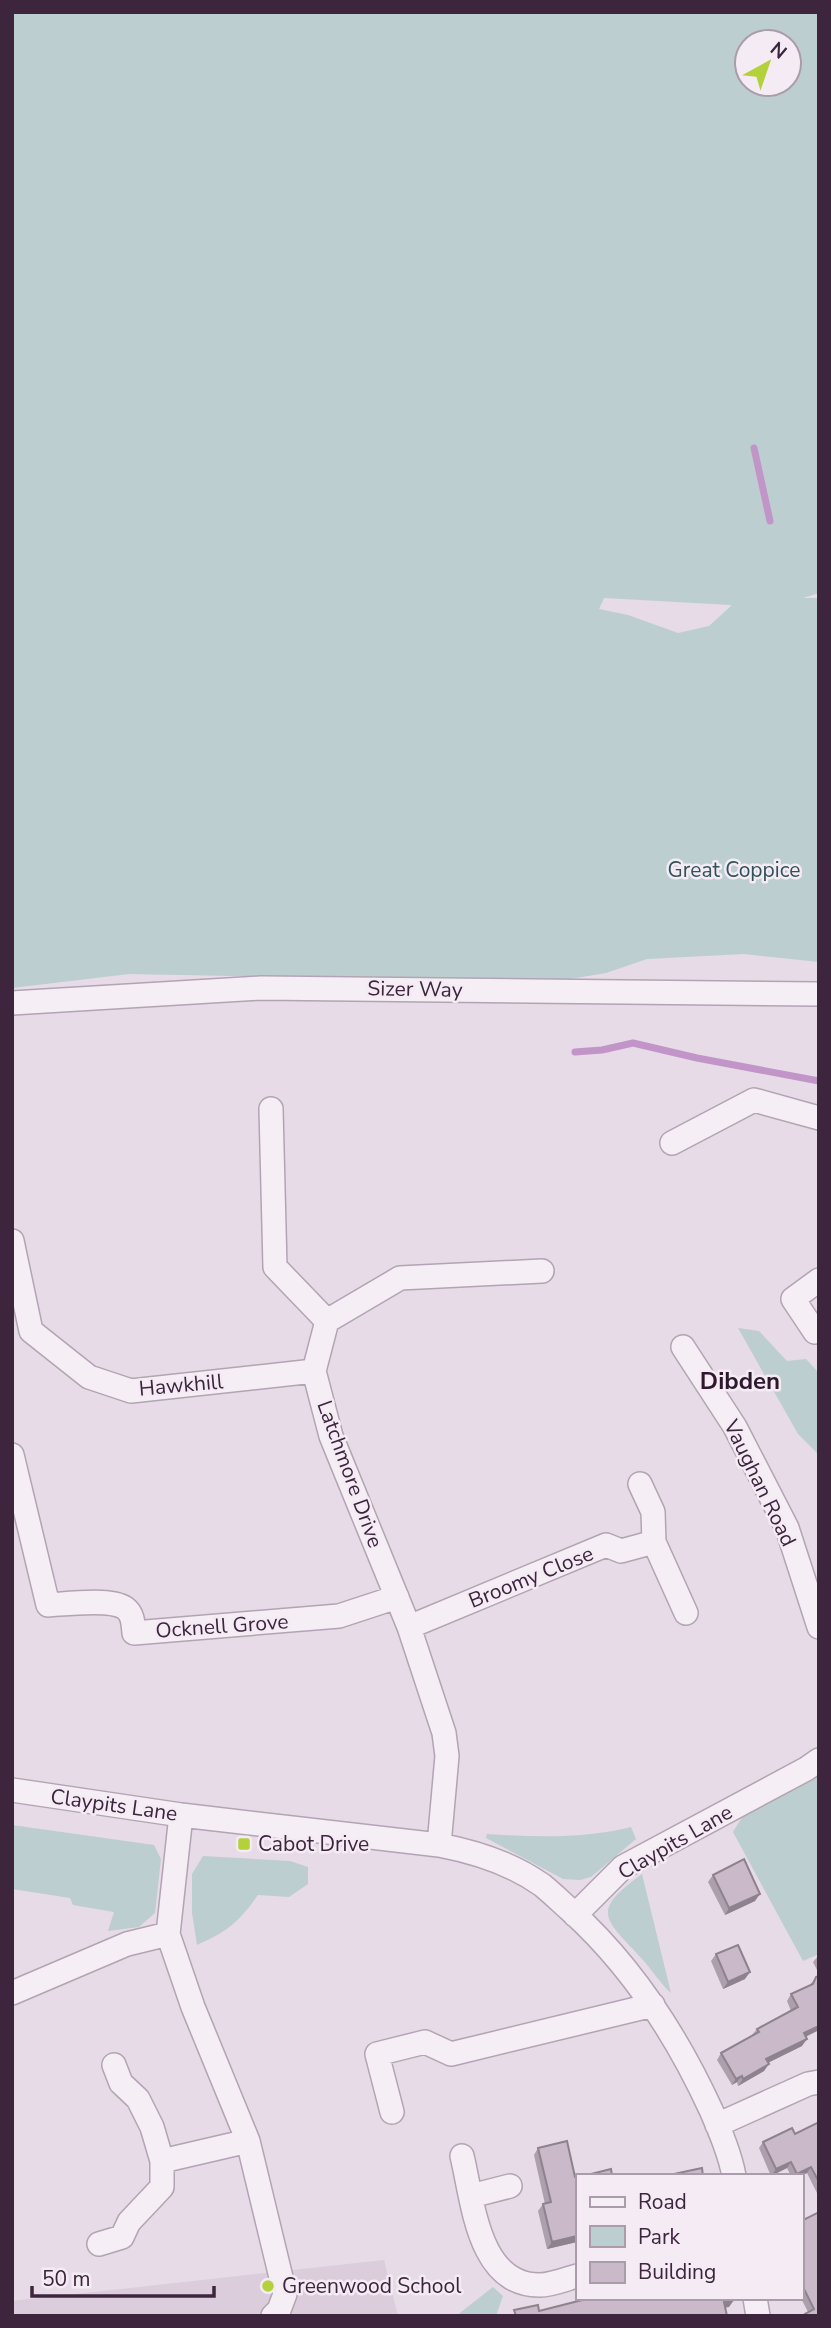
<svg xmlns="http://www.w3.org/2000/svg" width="831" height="2328" font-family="'Nunito Sans',sans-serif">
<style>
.built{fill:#dbcddb}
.green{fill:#bcced0;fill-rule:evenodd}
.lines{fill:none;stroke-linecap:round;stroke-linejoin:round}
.stream{stroke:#c195c8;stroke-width:7}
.minor-casing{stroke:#b3a4b3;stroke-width:26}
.minor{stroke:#f5eef5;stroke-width:23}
.wall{fill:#ad9fad}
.shaded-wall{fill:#8d828d}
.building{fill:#c9b9c9;stroke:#8d828d;stroke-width:2}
.poi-dot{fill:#b3d13b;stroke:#f4ebf4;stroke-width:2.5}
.labels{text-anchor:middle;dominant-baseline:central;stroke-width:5;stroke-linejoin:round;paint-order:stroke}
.park-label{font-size:21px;fill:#325259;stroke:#f4ebf4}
.street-label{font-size:21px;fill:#3c253d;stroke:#f4ebf4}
.poi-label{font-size:21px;fill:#3c253d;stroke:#f4ebf4;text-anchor:start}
.quarter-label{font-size:24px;font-weight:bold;fill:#2d182d;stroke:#f4ebf4}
</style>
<rect width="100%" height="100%" fill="#e6dbe6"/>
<path class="built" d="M 384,2260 L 398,2316 L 12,2316 L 12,2301 Z"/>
<path class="green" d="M 12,12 L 819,12 L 819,593 L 803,598 L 819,598 L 819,962 L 744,954 L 647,959 L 606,973 L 552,982 L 129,974 L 12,988 ZM 747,42 L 789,42 L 789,84 L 747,84 ZM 604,598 L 731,605 L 731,606 L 709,626 L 678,633 L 628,615 L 599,609 Z
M 738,1328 L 759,1331 L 787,1361 L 806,1359 L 819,1373 L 819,1455 L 798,1434 Z
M 819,1772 L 819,1954 L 803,1961 L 733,1832 L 749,1806 Z
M 12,1825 L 154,1845 L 161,1859 L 155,1913 L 139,1927 L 108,1931 L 114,1912 L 73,1905 L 70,1898 L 12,1889 Z
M 631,1827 L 636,1839 L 591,1877 L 580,1880 L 563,1879 L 486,1838 L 487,1834 C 536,1837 583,1839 631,1827 Z
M 203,1856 L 290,1861 L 308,1867 L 308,1884 L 289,1897 L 258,1895 C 239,1922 227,1932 197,1945 L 192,1913 L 192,1874 Z
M 642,1874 L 671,1993 C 660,1983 653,1971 643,1960 C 606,1919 588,1913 642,1874 Z
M 493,2287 L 503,2296 L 496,2316 L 456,2316 Z"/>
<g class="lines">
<path class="stream" d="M 754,448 L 770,521
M 575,1052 L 602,1050 L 633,1043 L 697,1058 L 819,1081"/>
<defs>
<path id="minor" d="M 12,1003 L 261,988 L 819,994
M 271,1109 L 275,1267 L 327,1321
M 672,1143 L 754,1100 L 819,1118
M 12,1241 L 31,1331 L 89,1377 L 131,1391 L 314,1371
M 815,1332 L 793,1299 L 819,1280
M 683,1347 L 735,1427 L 787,1528 L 819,1627
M 12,1455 L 48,1605 C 66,1604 110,1598 125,1608 C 133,1614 133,1623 134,1633 L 339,1616 L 397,1597
M 640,1484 L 653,1512 L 654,1542 L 686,1613
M 409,1627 L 606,1545 L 621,1551 L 654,1542
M 12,1790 L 181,1815 L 439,1845 C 476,1852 511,1863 542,1885 C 552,1893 561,1902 570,1910 C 631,1965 677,2036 711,2110 C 720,2131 730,2154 734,2176
M 181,1815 L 168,1934 L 193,2007 L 248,2141 L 285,2294 L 279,2310 L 273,2316
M 439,1845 L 447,1756 L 444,1733 L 409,1627 L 331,1436 L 314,1371 L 327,1321 L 400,1278 L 542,1271
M 575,1915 L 623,1867 L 806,1769 L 819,1760
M 12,1993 L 127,1944 L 168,1934
M 392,2112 L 377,2054 L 425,2042 L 451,2054 L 653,2005
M 717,2125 L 808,2084 L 819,2082
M 462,2156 C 473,2201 478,2286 540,2285 C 552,2285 566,2279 577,2276
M 162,2161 L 248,2141
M 471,2196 L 510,2186
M 99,2244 L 122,2237 L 129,2222 L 162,2187 L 162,2161 L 152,2127 L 138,2099 L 121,2083 L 114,2065
M 755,2298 L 758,2316"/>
</defs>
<use href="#minor" class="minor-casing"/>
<use href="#minor" class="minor"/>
</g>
<path class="wall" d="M 713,1875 L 755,1901 L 725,1915 L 708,1882 Z
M 716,1954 L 745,1979 L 723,1989 L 711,1961 Z
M 819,1955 L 819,1974 L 813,1962 Z
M 819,1976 L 819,2030 L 805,2037 L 802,2046 L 768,2063 L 764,2071 L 738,2086 L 737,2082 L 732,2085 L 717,2060 L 721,2053 L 752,2035 L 757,2029 L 791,2011 L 787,2001 L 791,1994 L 810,1985 L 816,1977 Z
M 819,2122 L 819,2197 L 807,2173 L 801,2176 L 791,2176 L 787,2168 L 771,2176 L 759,2148 L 763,2142 L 795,2134 Z
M 538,2148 L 575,2177 L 577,2242 L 547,2249 L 538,2211 L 543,2204 L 545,2204 L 534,2155 Z
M 801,2221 L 819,2316 L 804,2316 L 808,2312 L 801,2298 Z"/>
<path class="shaded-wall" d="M 760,1894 L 755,1901 L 725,1915 L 729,1908 Z
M 750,1972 L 745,1979 L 723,1989 L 728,1982 Z
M 819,2026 L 819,2030 L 799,2040 L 804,2033 Z
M 807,2039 L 802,2046 L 761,2066 L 766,2059 Z
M 769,2064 L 764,2071 L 738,2086 L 743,2079 Z
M 742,2076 L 737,2082 L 732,2085 L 736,2079 Z
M 791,2162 L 787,2168 L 771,2176 L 776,2169 Z
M 811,2167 L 807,2173 L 801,2176 L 796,2176 L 797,2174 Z
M 577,2236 L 577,2242 L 547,2249 L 552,2242 Z
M 734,2300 L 729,2307 L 719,2309 L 724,2302 Z"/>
<path class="building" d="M 744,1859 L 760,1894 L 729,1908 L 713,1875 Z
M 738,1945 L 750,1972 L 728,1982 L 716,1954 Z
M 819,1976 L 819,2026 L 804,2033 L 807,2039 L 766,2059 L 769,2064 L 743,2079 L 742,2076 L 736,2079 L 721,2053 L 759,2032 L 757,2029 L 798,2007 L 791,1994 L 813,1984 L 816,1977 Z
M 819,2122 L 819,2182 L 811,2167 L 797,2174 L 791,2162 L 776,2169 L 763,2142 L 792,2128 L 795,2134 Z
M 567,2141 L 575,2177 L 577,2177 L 577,2236 L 552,2242 L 543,2204 L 551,2202 L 538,2148 Z
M 702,2168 L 703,2176 L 669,2176 L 669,2175 Z
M 611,2169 L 612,2176 L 583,2176 Z
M 819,2212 L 819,2316 L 806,2316 L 805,2314 L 814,2309 L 801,2283 L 801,2260 L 802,2259 L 801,2257 L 801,2221 Z
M 590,2298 L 733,2298 L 734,2300 L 724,2302 L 727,2316 L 516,2316 L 514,2310 L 538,2305 L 539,2311 Z"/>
<g class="poi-dot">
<rect x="237" y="1837" width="14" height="14" rx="3.5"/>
<circle cx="268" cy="2286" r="7"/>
</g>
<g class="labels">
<g class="park-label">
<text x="734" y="870">Great Coppice</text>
</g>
<g class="street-label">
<text transform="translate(415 989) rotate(1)">Sizer Way</text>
<text transform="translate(181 1385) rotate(-5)">Hawkhill</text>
<text transform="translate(350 1474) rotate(70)">Latchmore Drive</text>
<text transform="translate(760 1483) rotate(64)">Vaughan Road</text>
<text transform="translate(531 1577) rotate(-22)">Broomy Close</text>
<text transform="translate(222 1626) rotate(-4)">Ocknell Grove</text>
<text transform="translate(114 1805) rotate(8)">Claypits Lane</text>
<text transform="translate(675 1842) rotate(-30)">Claypits Lane</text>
</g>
<g class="poi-label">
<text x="258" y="1844">Cabot Drive</text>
<text x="282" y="2286">Greenwood School</text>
</g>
<g class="quarter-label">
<text x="740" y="1381">Dibden</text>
</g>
</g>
<rect width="831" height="2328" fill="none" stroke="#3c253d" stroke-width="28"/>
<rect x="576" y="2174" width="228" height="126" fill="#f4ebf4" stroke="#aa9cab" stroke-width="2"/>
<rect x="590" y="2197" width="35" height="10" fill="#f5eef5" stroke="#aa9cab" stroke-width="2"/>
<text x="638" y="2209" font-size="21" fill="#3c253d">Road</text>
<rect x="590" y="2226" width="35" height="21" fill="#bcced0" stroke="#aa9cab" stroke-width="2"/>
<text x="638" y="2244" font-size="21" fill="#3c253d">Park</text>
<rect x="590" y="2262" width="35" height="21" fill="#c9b9c9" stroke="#aa9cab" stroke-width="2"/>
<text x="638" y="2279" font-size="21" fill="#3c253d">Building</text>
<g transform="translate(768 63) rotate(40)"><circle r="33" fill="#f4ebf4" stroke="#aa9cab" stroke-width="2"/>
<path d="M0-5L12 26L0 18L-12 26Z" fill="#b3d13b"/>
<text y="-10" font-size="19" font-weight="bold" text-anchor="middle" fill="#3c253d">N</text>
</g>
<path d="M32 2286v10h182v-10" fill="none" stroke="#3c253d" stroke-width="3.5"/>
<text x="42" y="2286" font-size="21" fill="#3c253d" stroke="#f4ebf4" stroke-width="5" paint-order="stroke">50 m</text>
</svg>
